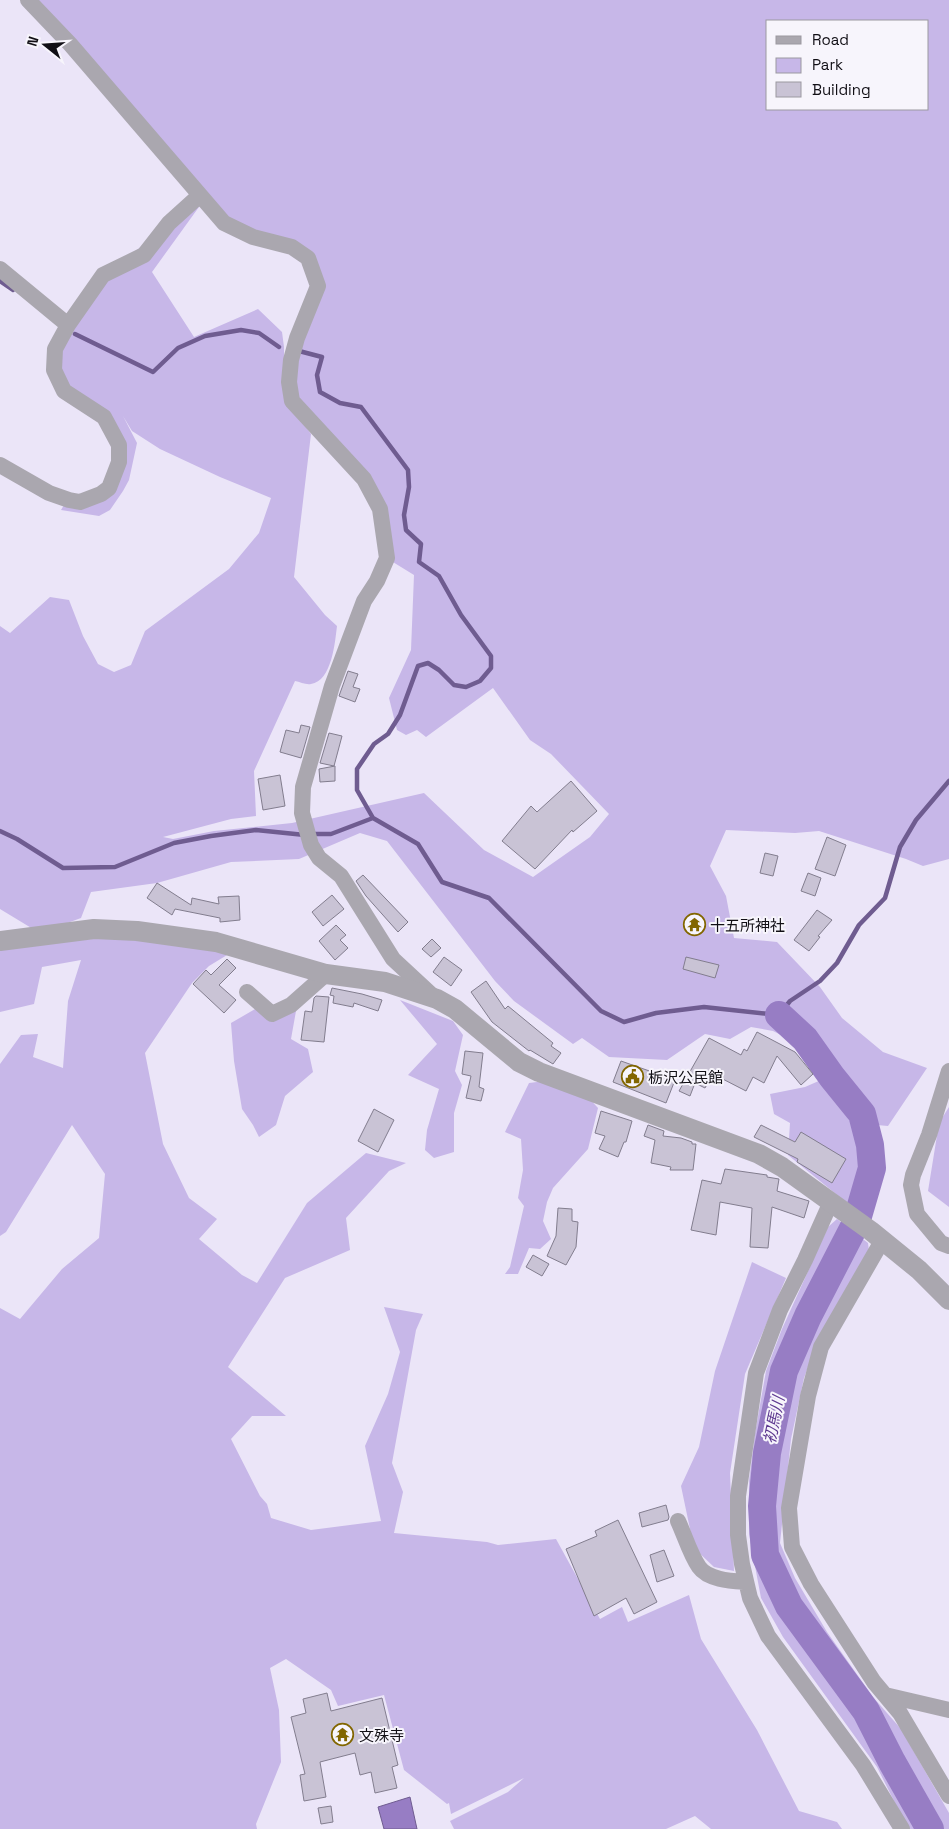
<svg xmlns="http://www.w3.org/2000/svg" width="949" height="1829" font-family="'Space Grotesk','Noto Sans JP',sans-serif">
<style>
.green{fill:#c7b7e8;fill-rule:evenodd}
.water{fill:#977dc4;stroke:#6f5c90}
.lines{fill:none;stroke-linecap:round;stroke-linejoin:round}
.stream{stroke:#6f5c90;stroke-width:4.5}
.river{stroke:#977dc4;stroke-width:28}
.building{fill:#c9c3d5;stroke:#827d8e}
.minor{stroke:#aaa7af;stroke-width:16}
.tertiary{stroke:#aaa7af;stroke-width:20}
.labels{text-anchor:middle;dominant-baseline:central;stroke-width:4;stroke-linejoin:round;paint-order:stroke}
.poi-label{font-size:15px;fill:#110f15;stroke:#f7f5fc;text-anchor:start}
.water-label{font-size:16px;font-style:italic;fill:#5e3990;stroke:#f7f5fc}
</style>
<rect width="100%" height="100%" fill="#ebe5f8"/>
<path class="green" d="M 28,0 L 949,0 L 949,859 L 923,866 L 906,859 L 819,831 L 795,833 L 726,830 L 710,866 L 726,896 L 734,938 L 777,942 L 820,987 L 842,1018 L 883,1052 L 927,1068 L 888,1126 L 855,1123 L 810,1056 L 793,1041 L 773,1031 L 751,1027 L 730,1039 L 705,1034 L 667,1060 L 609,1057 L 582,1038 L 573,1044 L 514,1001 L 495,981 L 387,841 L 360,833 L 299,859 L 231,862 L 157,883 L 91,892 L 81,918 L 48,930 L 33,929 L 0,909 L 0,626 L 10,633 L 50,597 L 69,600 L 83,636 L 98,664 L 114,672 L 131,665 L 145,631 L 229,569 L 259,533 L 271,498 L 220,477 L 160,449 L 132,431 L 123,416 L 137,443 L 129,480 L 123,491 L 110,510 L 99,516 L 61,510 L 64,505 L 109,489 L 119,462 L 103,417 L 64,391 L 54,366 L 103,275 L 204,200 L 152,272 L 194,337 L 258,309 L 282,332 L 284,347 L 284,398 L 311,434 L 294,577 L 325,615 L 337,626 C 335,642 332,681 311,684 C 306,685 300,682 295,681 L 254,771 L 256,816 L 231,819 L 163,837 L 173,839 L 214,831 L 292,823 L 424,793 L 484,850 L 533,877 L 590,837 L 609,814 L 551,754 L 530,740 L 493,688 L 426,737 L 417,730 L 406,735 L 397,730 L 389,698 L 411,650 L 414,575 L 388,559 L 380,509 L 292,401 L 290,375 L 318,286 L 309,259 L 239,230 ZM 768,21 L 928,21 L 928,109 L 768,109 Z
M 106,938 L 156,942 L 232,952 L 209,966 L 192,983 L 145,1053 L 163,1144 L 189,1198 L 217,1219 L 199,1239 L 242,1275 L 257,1283 L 307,1203 L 366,1153 L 406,1163 L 389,1171 L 346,1218 L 350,1250 L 285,1278 L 228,1367 L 286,1416 L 252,1416 L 231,1439 L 260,1496 L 267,1504 L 271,1518 L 311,1530 L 381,1521 L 365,1446 L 388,1394 L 400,1352 L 384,1307 L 423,1314 L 416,1330 L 392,1463 L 403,1492 L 394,1533 L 487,1542 L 498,1545 L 556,1539 L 600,1619 L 622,1607 L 628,1622 L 689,1595 L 701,1639 L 757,1730 L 799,1811 L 837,1822 L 842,1829 L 711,1829 L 695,1816 L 666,1829 L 454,1829 L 450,1821 L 508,1792 L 524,1778 L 451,1814 L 449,1803 L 447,1804 L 404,1770 L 384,1695 L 338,1706 L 331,1690 L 286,1659 L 270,1668 L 279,1710 L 281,1762 L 256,1824 L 257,1829 L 0,1829 L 0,1308 L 20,1319 L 62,1269 L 99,1238 L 105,1174 L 72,1125 L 6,1232 L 0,1236 L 0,1064 L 21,1035 L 38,1034 L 33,1057 L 63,1068 L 68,1001 L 81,960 L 42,967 L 34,1004 L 0,1012 L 0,950 L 50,942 Z
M 400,1000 L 453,1021 L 463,1035 L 455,1071 L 462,1085 L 454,1113 L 454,1152 L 434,1158 L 425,1150 L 427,1130 L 439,1089 L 408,1075 L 437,1044 Z
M 257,1008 L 296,1011 L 291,1039 L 308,1049 L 313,1072 L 285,1096 L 276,1125 L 259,1137 L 253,1125 L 242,1109 L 234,1061 L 231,1023 Z
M 821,1080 L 856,1130 L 870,1145 L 852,1207 L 788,1155 L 790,1123 L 774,1114 L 770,1094 L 805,1087 Z
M 545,1081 L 588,1097 L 598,1108 L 588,1149 L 553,1188 L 547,1202 L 543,1221 L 551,1239 L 540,1249 L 529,1248 L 518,1274 L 505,1274 L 510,1267 L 524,1206 L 518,1198 L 523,1170 L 521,1139 L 505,1132 L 529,1083 Z
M 949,1107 L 949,1207 L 928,1191 L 939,1123 Z
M 837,1219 L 868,1243 L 869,1251 L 819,1337 L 804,1378 L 791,1439 L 780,1543 L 795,1578 L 827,1632 L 873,1697 L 901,1729 L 949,1813 L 949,1829 L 908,1829 L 877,1767 L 783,1637 L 761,1598 L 749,1534 L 749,1481 L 755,1433 L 766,1371 L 782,1329 L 828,1227 Z
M 752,1262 L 786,1278 L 745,1374 L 730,1473 L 734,1571 L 714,1567 L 694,1548 L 681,1486 L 699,1447 L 715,1371 Z"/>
<path class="water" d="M 410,1797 L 417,1829 L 384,1829 L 378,1807 Z"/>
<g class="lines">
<path class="stream" d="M 0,281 L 13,290
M 75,334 L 153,372 L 178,348 L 205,336 L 241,330 L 259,333 L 279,347
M 299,351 L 322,357 L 317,375 L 320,392 L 340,403 L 361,407 L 408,470 L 409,487 L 404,515 L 406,530 L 421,544 L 419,562 L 439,576 L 461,615 L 491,656 L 491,668 L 480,681 L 466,687 L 454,685 L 439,670 L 428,663 L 418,666 L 400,715 L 388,734 L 374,744 L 357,769 L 357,790 L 373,818 L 418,844 L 442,882 L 489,898 L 601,1011 L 624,1022 L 656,1013 L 704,1007 L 779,1015 L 790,1001 L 820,981 L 837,963 L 859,925 L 885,898 L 900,847 L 916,820 L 949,781
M 0,831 L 17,839 L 63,868 L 115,867 L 174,843 L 211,836 L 256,830 L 305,835
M 313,834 L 331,834 L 373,818"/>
<path class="river" d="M 779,1015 L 805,1039 L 832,1077 L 862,1114 L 870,1145 L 872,1168 L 856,1223 L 808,1316 L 784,1371 L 767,1453 L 762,1506 L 765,1555 L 789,1606 L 866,1711 L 892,1762 L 930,1829"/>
</g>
<path class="building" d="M 348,671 L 358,674 L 353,687 L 360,689 L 355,702 L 339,696 Z
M 301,725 L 310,727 L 301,758 L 280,752 L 286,730 L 299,733 Z
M 329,733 L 342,736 L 334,766 L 320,763 Z
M 335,766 L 335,781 L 320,782 L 319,769 Z
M 280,775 L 285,806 L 263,810 L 258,779 Z
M 571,781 L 597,811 L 573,832 L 572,830 L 535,869 L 502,841 L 531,806 L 537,812 Z
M 827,837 L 846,845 L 835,876 L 815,869 Z
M 765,853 L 778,856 L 773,876 L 760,873 Z
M 808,873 L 821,878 L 815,896 L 801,891 Z
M 363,875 L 408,922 L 398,932 L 366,896 L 356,881 Z
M 157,883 L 191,905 L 192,898 L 219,904 L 218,897 L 239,896 L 240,920 L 220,922 L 220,918 L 175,909 L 172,915 L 147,898 Z
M 332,895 L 344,909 L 323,926 L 312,912 Z
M 817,910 L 832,920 L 818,936 L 820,937 L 809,951 L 794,940 Z
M 336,925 L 346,935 L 340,940 L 348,948 L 335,960 L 319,941 Z
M 432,939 L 441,948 L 431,957 L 422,949 Z
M 444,957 L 462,970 L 451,986 L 433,972 Z
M 686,957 L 719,965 L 715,978 L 683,969 Z
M 227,959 L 236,968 L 219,985 L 236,1000 L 224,1013 L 193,984 L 206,970 L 211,975 Z
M 486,981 L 505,1009 L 508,1006 L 553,1043 L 551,1046 L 561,1053 L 553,1064 L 530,1050 L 529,1051 L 492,1022 L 471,992 Z
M 332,988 L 362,994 L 382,1000 L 378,1011 L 354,1003 L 353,1007 L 333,1003 L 334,996 L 330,995 Z
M 316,996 L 329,997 L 324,1042 L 301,1040 L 305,1011 L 312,1012 L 314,998 Z
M 757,1032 L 795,1052 L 813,1074 L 801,1085 L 777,1056 L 764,1083 L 753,1077 L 746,1091 L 713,1074 L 705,1088 L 695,1083 L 690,1096 L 679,1091 L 709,1038 L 741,1055 L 744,1049 L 747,1051 Z
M 465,1051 L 483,1053 L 479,1087 L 484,1089 L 481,1101 L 466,1098 L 471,1076 L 462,1074 Z
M 621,1061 L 675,1080 L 666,1103 L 613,1082 Z
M 374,1109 L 394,1120 L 378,1152 L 358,1141 Z
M 601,1111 L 632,1121 L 626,1142 L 624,1142 L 618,1157 L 599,1149 L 605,1136 L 595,1133 Z
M 648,1125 L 664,1131 L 663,1136 L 681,1138 L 692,1142 L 692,1144 L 696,1144 L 693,1170 L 670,1170 L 671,1167 L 651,1163 L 655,1140 L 644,1136 Z
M 761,1125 L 795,1142 L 801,1132 L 846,1159 L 832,1183 L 797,1162 L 798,1159 L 754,1137 Z
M 725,1169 L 767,1175 L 767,1177 L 779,1179 L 777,1191 L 809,1201 L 804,1218 L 772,1207 L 768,1248 L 750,1247 L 752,1208 L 720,1202 L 716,1235 L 691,1230 L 702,1180 L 721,1184 Z
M 558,1208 L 572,1209 L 572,1221 L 578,1222 L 576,1247 L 566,1265 L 547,1256 L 556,1236 Z
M 533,1255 L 549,1264 L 542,1276 L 526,1267 Z
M 666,1505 L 669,1517 L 668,1520 L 642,1527 L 639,1513 Z
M 618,1520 L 657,1602 L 634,1614 L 626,1598 L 594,1616 L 566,1549 L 597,1536 L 595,1531 Z
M 664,1550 L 674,1576 L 657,1582 L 650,1555 Z
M 327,1693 L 331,1711 L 382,1698 L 398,1765 L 392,1767 L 397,1788 L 375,1793 L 371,1772 L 360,1775 L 355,1753 L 320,1762 L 326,1797 L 304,1801 L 300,1775 L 305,1774 L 291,1717 L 306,1713 L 303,1699 Z
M 331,1806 L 333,1822 L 321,1824 L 318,1808 Z"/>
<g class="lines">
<path class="minor" d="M 28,0 L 70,44 L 224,223 L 253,237 L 292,247 L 308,258 L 318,286 L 297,338 L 291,360 L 289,382 L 292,401 L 364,479 L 380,509 L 387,558 L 377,581 L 364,601 L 332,686 L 303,787 L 302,813 L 311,845 L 319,858 L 341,876 L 393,959 L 434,997
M 0,269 L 68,325
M 0,465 L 49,493 L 69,500 L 80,502 L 101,494 L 109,488 L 119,462 L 119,445 L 104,417 L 64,391 L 54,370 L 55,349 L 68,325 L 103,275 L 144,255 L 169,223 L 200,195
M 247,992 L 272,1014 L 291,1005 L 326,974
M 949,1071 L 929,1135 L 913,1175 L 911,1185 L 917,1214 L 941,1243 L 949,1246
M 830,1204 L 805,1260 L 780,1310 L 756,1373 L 738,1496 L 738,1535 L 742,1564 L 750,1598 L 768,1636 L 863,1765 L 902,1829
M 882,1241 L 821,1347 L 808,1396 L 789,1508 L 792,1547 L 811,1584 L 874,1682 L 900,1713 L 949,1796
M 678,1521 C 685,1536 690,1554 699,1567 C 708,1580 732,1581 746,1582
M 885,1695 L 949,1710"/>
<path class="tertiary" d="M 0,941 L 94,929 L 137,931 L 216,942 L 326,974 L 385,982 L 437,999 L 455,1009 L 519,1062 L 539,1072 L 759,1154 L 782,1167 L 871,1231 L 919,1270 L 949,1300"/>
</g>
<defs>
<symbol id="temple-ring" viewBox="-11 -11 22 22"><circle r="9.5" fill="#f7f5fc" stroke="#826600" stroke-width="1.5"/><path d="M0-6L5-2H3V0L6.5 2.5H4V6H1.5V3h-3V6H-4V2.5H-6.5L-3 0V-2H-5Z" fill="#826600"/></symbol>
<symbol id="civic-ring" viewBox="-11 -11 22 22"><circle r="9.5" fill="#f7f5fc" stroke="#826600" stroke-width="1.5"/><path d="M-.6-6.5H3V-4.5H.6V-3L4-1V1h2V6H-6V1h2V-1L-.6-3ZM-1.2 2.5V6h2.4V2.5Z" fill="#826600"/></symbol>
</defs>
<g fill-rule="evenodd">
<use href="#temple-ring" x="682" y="912" width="25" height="25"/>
<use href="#civic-ring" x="620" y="1064" width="25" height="25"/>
<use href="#temple-ring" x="330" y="1722" width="25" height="25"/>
</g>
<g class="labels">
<g class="poi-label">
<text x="710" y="925">十五所神社</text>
<text x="648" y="1077">栃沢公民館</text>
<text x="359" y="1735">文殊寺</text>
</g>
<g class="water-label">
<text transform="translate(774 1420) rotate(-78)">初馬川</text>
</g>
</g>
<rect x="766" y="20" width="162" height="90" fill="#f7f5fc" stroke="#9b99a0"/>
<rect x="776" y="36" width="25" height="8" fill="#aaa7af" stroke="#9b99a0"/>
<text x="812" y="45" font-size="15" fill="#110f15">Road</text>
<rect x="776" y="58" width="25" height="15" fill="#c7b7e8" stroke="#9b99a0"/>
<text x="812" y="70" font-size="15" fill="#110f15">Park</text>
<rect x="776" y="82" width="25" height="15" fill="#c9c3d5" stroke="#9b99a0"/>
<text x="812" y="95" font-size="15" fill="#110f15">Building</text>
<g transform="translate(45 45) rotate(287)" stroke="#f7f5fc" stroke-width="4" paint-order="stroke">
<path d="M0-4L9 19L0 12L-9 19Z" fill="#110f15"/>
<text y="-8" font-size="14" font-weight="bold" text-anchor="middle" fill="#110f15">N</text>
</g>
</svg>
